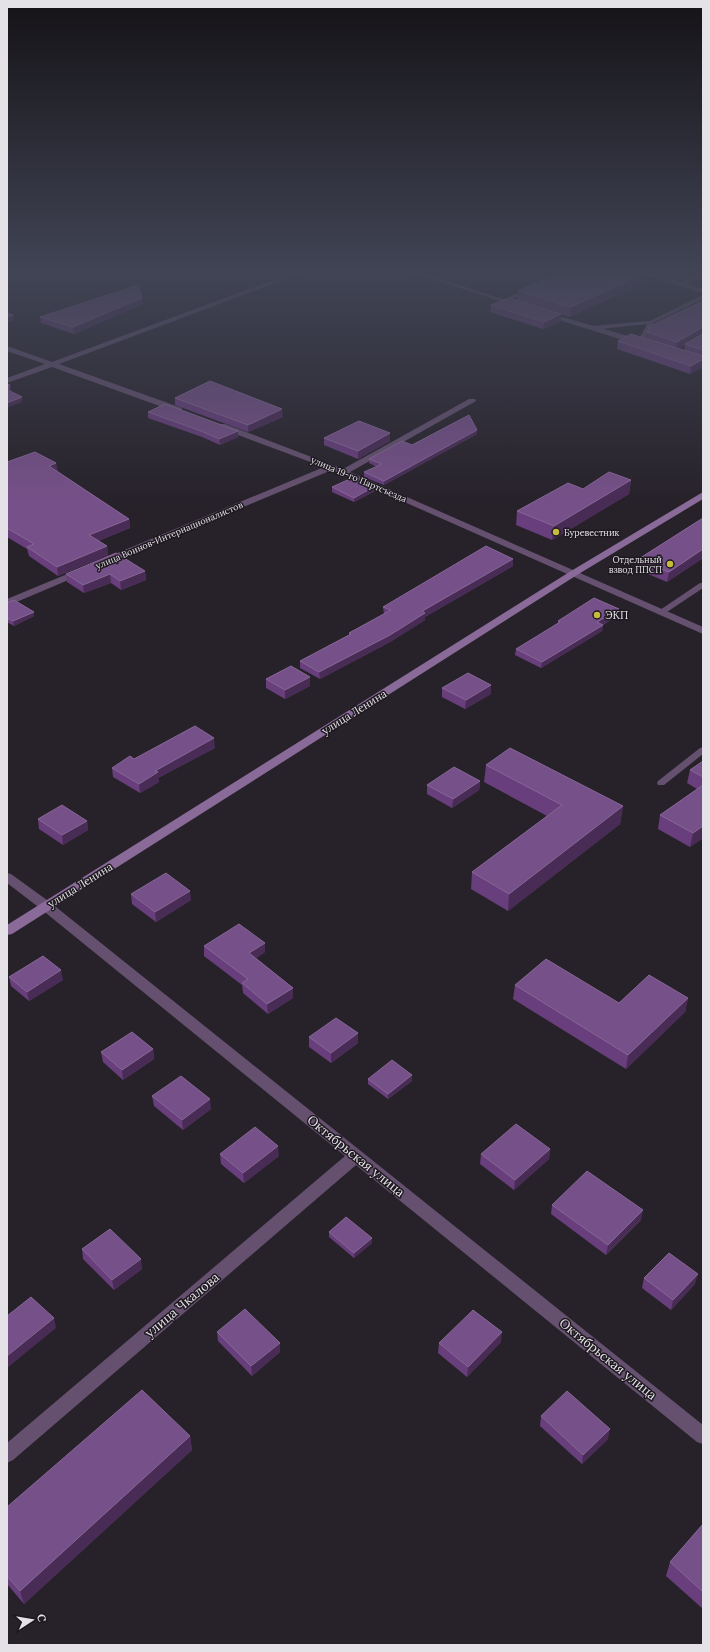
<svg xmlns="http://www.w3.org/2000/svg" width="710" height="1652" font-family="Lora,serif">
<style>
.lines{fill:none;stroke-linecap:round;stroke-linejoin:round}
.lane{fill:#65516f;fill-rule:evenodd}
.street{fill:#65516f;fill-rule:evenodd}
.secondary{fill:#896a99;fill-rule:evenodd}
.wall{fill:#683e7c;fill-rule:evenodd}
.shaded-wall{fill:#492c56}
.building{fill:#765088;stroke:#876796}
.poi-dot{fill:#c7bb3c;stroke:#1e1920;stroke-width:1.5}
.labels{text-anchor:middle;dominant-baseline:central;stroke-width:3;stroke-linejoin:round;paint-order:stroke}
.far-street-label{font-size:9px;fill:#e5e2e7;stroke:#1e1920}
.far-poi-label{font-size:9px;fill:#e5e2e7;stroke:#1e1920;text-anchor:start}
.poi-label{font-size:11px;fill:#e5e2e7;stroke:#1e1920;text-anchor:start}
.street-label{font-size:11px;fill:#e5e2e7;stroke:#1e1920}
.near-street-label{font-size:13px;fill:#e5e2e7;stroke:#1e1920}
</style>
<rect width="100%" height="100%" fill="#27222a"/>
<g class="lines">
<path class="lane" d="M 526,289 L 531,290 L 506,302 L 501,301 Z
M 703,295 L 703,299 L 653,323 L 642,344 L 637,343 L 647,324 L 591,330 L 588,328 L 591,326 L 650,321 Z
M 700,583 L 703,583 L 703,588 L 664,614 L 661,614 L 657,612 Z
M 703,747 L 703,754 L 664,785 L 658,785 L 657,783 L 658,781 L 700,748 Z"/>
<path class="street" d="M 303,269 L 313,269 L 59,364 L 182,408 L 182,412 L 176,412 L 52,367 L 7,383 L 7,378 L 45,364 L 7,351 L 7,346 L 52,362 Z
M 399,269 L 410,269 L 521,305 L 516,306 Z
M 625,269 L 636,269 L 680,282 L 703,272 L 703,277 L 687,284 L 703,289 L 703,293 Z
M 545,312 L 642,340 L 643,342 L 639,344 L 636,344 L 543,315 L 541,314 Z
M 469,399 L 475,399 L 476,401 L 350,472 L 703,627 L 703,634 L 332,470 L 109,563 L 106,564 L 101,561 L 103,559 L 324,467 L 219,428 L 219,424 L 225,424 L 343,469 Z
M 82,568 L 85,569 L 87,571 L 85,573 L 7,606 L 7,599 Z
M 7,873 L 11,874 L 51,903 L 703,1425 L 703,1444 L 697,1442 L 356,1165 L 13,1460 L 7,1463 L 7,1443 L 345,1156 L 41,909 L 7,883 Z"/>
<path class="secondary" d="M 703,492 L 703,499 L 577,575 L 12,934 L 7,935 L 7,925 L 571,571 Z"/>
</g>
<path class="wall" d="M 645,273 L 643,283 L 570,317 L 561,314 L 561,321 L 543,329 L 490,312 L 491,305 L 517,300 L 518,291 Z
M 703,301 L 703,367 L 690,374 L 617,349 L 618,341 L 646,339 L 647,332 ZM 685,345 L 684,350 L 678,349 Z
M 143,304 L 74,334 L 41,323 L 40,317 Z
M 175,398 L 283,417 L 248,432 L 175,405 Z
M 148,412 L 238,437 L 220,445 L 202,437 L 148,418 Z
M 390,433 L 390,441 L 358,459 L 324,445 L 324,438 Z
M 477,434 L 384,485 L 364,477 L 364,472 L 377,467 L 369,463 L 369,459 L 412,445 Z
M 7,462 L 56,463 L 57,471 L 129,519 L 130,528 L 98,541 L 107,546 L 108,555 L 58,576 L 29,556 L 27,549 L 7,537 Z
M 631,480 L 629,494 L 552,540 L 516,525 L 517,511 L 583,489 Z
M 332,487 L 375,491 L 354,502 L 332,492 Z
M 703,518 L 703,558 L 667,582 L 636,569 L 637,560 Z
M 513,566 L 425,617 L 425,620 L 390,642 L 320,679 L 300,668 L 300,661 L 349,635 L 349,633 L 384,614 L 383,607 Z
M 145,571 L 146,580 L 121,590 L 111,583 L 84,593 L 67,582 L 66,574 Z
M 7,603 L 34,612 L 34,616 L 14,626 L 7,622 Z
M 618,615 L 603,625 L 602,631 L 541,668 L 515,655 L 516,649 L 558,624 L 558,621 Z
M 266,679 L 310,686 L 285,699 L 266,688 Z
M 442,688 L 491,694 L 465,709 L 442,697 Z
M 215,748 L 158,778 L 159,782 L 140,793 L 113,777 L 112,768 L 134,759 Z
M 703,761 L 703,838 L 690,847 L 658,829 L 660,815 L 697,789 L 687,783 L 690,770 Z
M 486,765 L 623,806 L 620,824 L 508,911 L 471,889 L 472,872 L 547,816 L 484,782 Z
M 480,781 L 479,790 L 452,808 L 427,794 L 427,785 Z
M 38,819 L 87,821 L 88,830 L 63,845 L 39,829 Z
M 131,894 L 191,900 L 156,922 L 132,904 Z
M 204,946 L 265,952 L 256,958 L 293,988 L 293,998 L 268,1014 L 243,993 L 242,985 L 204,956 Z
M 9,977 L 63,980 L 29,1001 L 11,986 Z
M 515,985 L 619,1003 L 688,998 L 685,1012 L 626,1069 L 513,999 Z
M 358,1033 L 358,1043 L 331,1063 L 309,1047 L 309,1037 Z
M 153,1049 L 154,1059 L 123,1080 L 103,1062 L 101,1052 Z
M 368,1079 L 412,1081 L 388,1099 L 368,1084 Z
M 152,1096 L 211,1109 L 183,1130 L 154,1106 Z
M 550,1149 L 549,1159 L 514,1190 L 480,1164 L 481,1154 Z
M 220,1154 L 279,1156 L 244,1183 L 221,1164 Z
M 552,1205 L 641,1220 L 606,1255 L 551,1214 Z
M 329,1232 L 372,1243 L 354,1258 L 329,1237 Z
M 82,1249 L 142,1269 L 114,1290 L 83,1259 Z
M 644,1278 L 695,1284 L 671,1310 L 642,1288 Z
M 217,1332 L 280,1352 L 252,1376 L 218,1341 Z
M 501,1342 L 467,1377 L 438,1353 L 439,1343 Z
M 541,1416 L 608,1439 L 582,1464 L 540,1426 Z
M 190,1436 L 192,1450 L 24,1604 L 7,1584 L 7,1507 Z
M 703,1524 L 703,1609 L 666,1576 L 670,1562 Z"/>
<path class="shaded-wall" d="M 645,273 L 643,283 L 570,317 L 571,307 Z
M 142,298 L 143,304 L 74,334 L 73,327 Z
M 561,314 L 561,321 L 543,329 L 544,322 Z
M 13,315 L 14,320 L 7,323 L 7,317 Z
M 703,327 L 703,335 L 676,350 L 677,342 Z
M 703,359 L 703,367 L 690,374 L 691,366 Z
M 10,385 L 11,390 L 9,395 L 8,390 Z
M 22,397 L 22,402 L 7,408 L 7,403 Z
M 282,409 L 283,417 L 248,432 L 248,425 Z
M 477,430 L 477,434 L 384,485 L 384,481 Z
M 238,431 L 238,437 L 220,445 L 219,439 Z
M 390,433 L 390,441 L 358,459 L 358,451 Z
M 56,463 L 58,472 L 49,466 Z
M 631,480 L 629,494 L 552,540 L 554,526 Z
M 375,486 L 375,491 L 354,502 L 354,498 Z
M 129,519 L 130,528 L 90,544 L 89,535 Z
M 107,546 L 108,555 L 58,576 L 57,567 Z
M 703,549 L 703,558 L 667,582 L 669,572 Z
M 513,559 L 513,566 L 425,617 L 425,620 L 390,642 L 320,679 L 319,672 Z
M 145,571 L 146,580 L 121,590 L 120,581 Z
M 110,574 L 111,583 L 84,593 L 83,585 Z
M 619,609 L 618,615 L 597,628 L 597,622 Z
M 34,612 L 34,616 L 14,626 L 13,621 Z
M 603,625 L 602,631 L 541,668 L 542,662 Z
M 310,677 L 310,686 L 285,699 L 285,690 Z
M 491,685 L 491,694 L 465,709 L 466,700 Z
M 214,738 L 215,748 L 158,778 L 159,782 L 140,793 L 139,784 L 155,771 Z
M 480,781 L 479,790 L 452,808 L 453,799 Z
M 623,806 L 620,824 L 508,911 L 509,894 Z
M 87,821 L 88,830 L 63,845 L 62,835 Z
M 703,826 L 703,838 L 690,847 L 693,833 Z
M 190,891 L 191,900 L 156,922 L 155,912 Z
M 265,943 L 265,952 L 250,963 L 249,953 Z
M 61,970 L 63,980 L 29,1001 L 27,992 Z
M 293,988 L 293,998 L 268,1014 L 267,1004 Z
M 688,998 L 685,1012 L 626,1069 L 628,1055 Z
M 358,1033 L 358,1043 L 331,1063 L 331,1053 Z
M 153,1049 L 154,1059 L 123,1080 L 122,1070 Z
M 412,1075 L 412,1081 L 388,1099 L 388,1094 Z
M 210,1099 L 211,1109 L 183,1130 L 182,1120 Z
M 278,1146 L 279,1156 L 244,1183 L 243,1173 Z
M 550,1149 L 549,1159 L 514,1190 L 515,1180 Z
M 643,1210 L 641,1220 L 606,1255 L 608,1245 Z
M 372,1238 L 372,1243 L 354,1258 L 354,1253 Z
M 141,1259 L 142,1269 L 114,1290 L 112,1280 Z
M 698,1274 L 695,1284 L 671,1310 L 673,1300 Z
M 54,1318 L 56,1328 L 7,1368 L 7,1356 Z
M 502,1332 L 501,1342 L 467,1377 L 468,1367 Z
M 280,1343 L 280,1352 L 252,1376 L 251,1366 Z
M 610,1429 L 608,1439 L 582,1464 L 583,1455 Z
M 190,1436 L 192,1450 L 24,1604 L 20,1591 Z"/>
<path class="building" d="M 567,269 L 632,269 L 645,273 L 571,307 L 518,291 Z
M 138,285 L 142,298 L 73,327 L 40,317 Z
M 509,298 L 561,314 L 544,322 L 491,305 Z
M 703,301 L 703,327 L 677,342 L 647,332 L 650,326 Z
M 7,313 L 13,315 L 7,317 Z
M 631,334 L 703,356 L 703,359 L 691,366 L 618,341 Z
M 703,334 L 703,350 L 685,344 Z
M 210,381 L 282,409 L 248,425 L 175,398 Z
M 7,384 L 10,385 L 8,390 L 22,397 L 7,403 Z
M 165,404 L 238,431 L 219,439 L 201,431 L 148,412 Z
M 469,415 L 477,430 L 384,481 L 364,472 L 382,464 L 369,459 L 402,441 L 412,445 Z
M 359,421 L 390,433 L 358,451 L 324,438 Z
M 35,452 L 56,463 L 49,466 L 129,519 L 89,535 L 107,546 L 57,567 L 27,547 L 34,544 L 7,528 L 7,462 Z
M 609,472 L 631,480 L 554,526 L 517,511 L 568,483 L 583,489 Z
M 354,477 L 375,486 L 354,498 L 332,487 Z
M 703,518 L 703,549 L 669,572 L 637,560 Z
M 486,546 L 513,559 L 422,611 L 425,613 L 390,635 L 319,672 L 300,661 L 351,634 L 349,633 L 391,610 L 383,607 Z
M 116,553 L 145,571 L 120,581 L 110,574 L 83,585 L 66,574 Z
M 594,598 L 619,609 L 597,622 L 603,625 L 542,662 L 516,649 L 560,622 L 558,621 Z
M 14,600 L 34,612 L 13,621 L 7,618 L 7,603 Z
M 291,666 L 310,677 L 285,690 L 266,679 Z
M 468,673 L 491,685 L 466,700 L 442,688 Z
M 195,726 L 214,738 L 155,771 L 158,772 L 139,784 L 112,768 L 130,756 L 134,759 Z
M 510,748 L 623,806 L 509,894 L 472,872 L 562,805 L 486,765 Z
M 703,761 L 703,777 L 690,770 Z
M 454,767 L 480,781 L 453,799 L 427,785 Z
M 703,785 L 703,826 L 693,833 L 660,815 Z
M 62,805 L 87,821 L 62,835 L 38,819 Z
M 166,873 L 190,891 L 155,912 L 131,894 Z
M 239,924 L 265,943 L 249,953 L 293,988 L 267,1004 L 242,983 L 248,979 L 204,946 Z
M 43,956 L 61,970 L 27,992 L 9,977 Z
M 546,959 L 619,1003 L 649,975 L 688,998 L 628,1055 L 515,985 Z
M 336,1018 L 358,1033 L 331,1053 L 309,1037 Z
M 132,1032 L 153,1049 L 122,1070 L 101,1052 Z
M 392,1060 L 412,1075 L 388,1094 L 368,1079 Z
M 181,1076 L 210,1099 L 182,1120 L 152,1096 Z
M 516,1124 L 550,1149 L 515,1180 L 481,1154 Z
M 255,1127 L 278,1146 L 243,1173 L 220,1154 Z
M 587,1171 L 643,1210 L 608,1245 L 552,1205 Z
M 346,1217 L 372,1238 L 354,1253 L 329,1232 Z
M 110,1229 L 141,1259 L 112,1280 L 82,1249 Z
M 669,1253 L 698,1274 L 673,1300 L 644,1278 Z
M 31,1297 L 54,1318 L 7,1356 L 7,1316 Z
M 245,1309 L 280,1343 L 251,1366 L 217,1332 Z
M 473,1310 L 502,1332 L 468,1367 L 439,1343 Z
M 142,1390 L 190,1436 L 20,1591 L 7,1576 L 7,1507 Z
M 567,1391 L 610,1429 L 583,1455 L 541,1416 Z
M 703,1524 L 703,1592 L 670,1562 Z"/>
<linearGradient id="sky" x2="0" y2="1"><stop stop-color="#151317"/><stop offset="0.54" stop-color="#414455"/><stop offset="1" stop-color="#414455" stop-opacity="0"/></linearGradient>
<rect width="710" height="501" fill="url(#sky)"/>
<g class="poi-dot">
<circle cx="556" cy="532" r="4"/>
<circle cx="670" cy="564" r="4"/>
<circle cx="597" cy="615" r="4"/>
</g>
<g class="labels">
<g class="far-street-label">
<text transform="translate(359 479) rotate(23)">улица 19-го Партсъезда</text>
<text transform="translate(169 535) rotate(-23)">улица Воинов-Интернационалистов</text>
</g>
<g class="far-poi-label">
<text x="564" y="532">Буревестник</text>
<text x="662" y="559" text-anchor="end">Отдельный<tspan x="662" dy="10">взвод ППСП</tspan></text>
</g>
<g class="poi-label">
<text x="605" y="615">ЭКП</text>
</g>
<g class="street-label">
<text transform="translate(354 712) rotate(-32)">улица Ленина</text>
<text transform="translate(80 885) rotate(-32)">улица Ленина</text>
</g>
<g class="near-street-label">
<text transform="translate(356 1156) rotate(39)">Октябрьская улица</text>
<text transform="translate(182 1305) rotate(-40)">улица Чкалова</text>
<text transform="translate(608 1359) rotate(39)">Октябрьская улица</text>
</g>
</g>
<rect width="710" height="1652" fill="none" stroke="#e5e2e7" stroke-width="16"/>
<g transform="translate(32 1620) rotate(78)" stroke="#1e1920" stroke-width="3" paint-order="stroke">
<path d="M0-3L7 15L0 10L-7 15Z" fill="#e5e2e7"/>
<text y="-6" font-size="11" font-weight="bold" text-anchor="middle" fill="#e5e2e7">С</text>
</g>
</svg>
